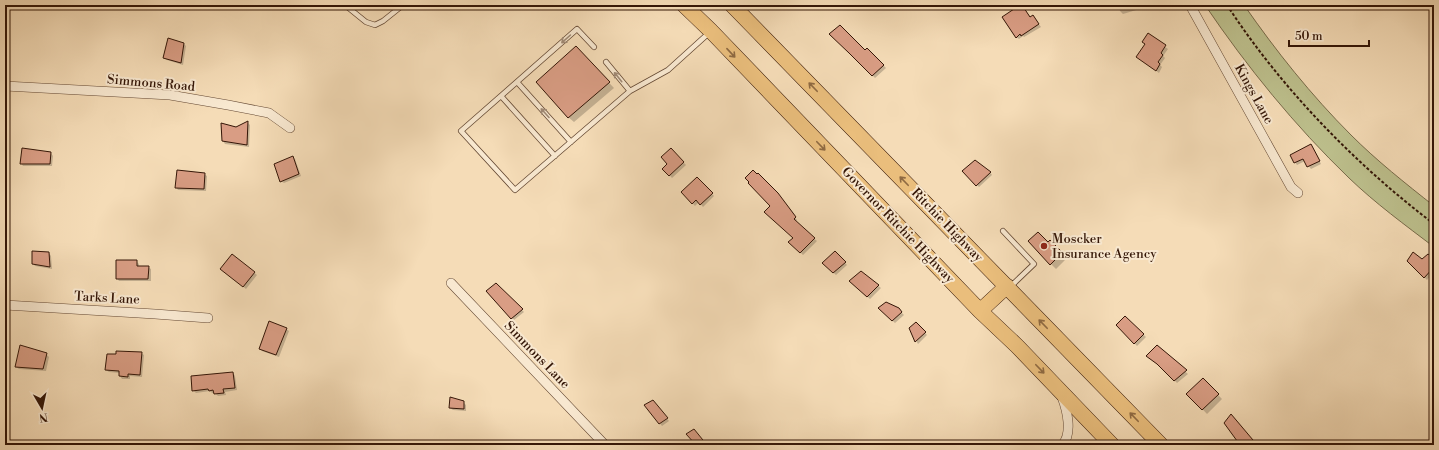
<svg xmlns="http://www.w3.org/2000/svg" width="1439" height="450" font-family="'Libre Bodoni',serif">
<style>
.green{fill:#bdc08d;stroke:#786b4a}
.shadow{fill:#0003}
.building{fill:#d99d84;stroke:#341607}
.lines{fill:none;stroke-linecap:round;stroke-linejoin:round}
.service-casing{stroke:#644833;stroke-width:6}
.minor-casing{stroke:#644833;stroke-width:10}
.trunk-casing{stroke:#341607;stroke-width:16}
.path{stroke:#341607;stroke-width:2;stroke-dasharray:3 2;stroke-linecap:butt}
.service{stroke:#f8e8d0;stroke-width:4.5}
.minor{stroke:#f8e8d0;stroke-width:9}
.trunk{stroke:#eabe7c;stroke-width:15}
.oneway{stroke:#a08a76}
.oneway2{stroke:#8f6a42}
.poi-dot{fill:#8f2418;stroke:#f8e8d0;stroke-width:1.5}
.labels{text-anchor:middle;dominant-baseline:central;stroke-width:4;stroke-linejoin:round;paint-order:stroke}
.street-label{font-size:13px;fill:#341607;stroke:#f8e8d0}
.poi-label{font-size:13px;fill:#341607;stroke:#f8e8d0;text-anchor:start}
</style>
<rect width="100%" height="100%" fill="#f5dcb7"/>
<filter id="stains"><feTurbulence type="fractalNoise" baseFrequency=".005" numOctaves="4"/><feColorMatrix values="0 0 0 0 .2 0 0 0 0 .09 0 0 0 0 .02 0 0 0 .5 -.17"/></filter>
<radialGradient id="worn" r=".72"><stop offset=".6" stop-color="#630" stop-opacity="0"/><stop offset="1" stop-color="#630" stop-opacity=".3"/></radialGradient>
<path class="green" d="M 1205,5 L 1244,5 C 1276,51 1311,95 1351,135 C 1377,161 1405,183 1434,206 L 1434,247 C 1405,225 1375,203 1349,178 C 1295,126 1247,67 1205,5 Z"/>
<path class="shadow" d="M 1021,5 L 1031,18 L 1033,16 L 1041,27 L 1024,37 L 1023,36 L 1019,39 L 1016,37 Z
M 1118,5 L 1145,5 L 1146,7 L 1123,14 L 1120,11 Z
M 1148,34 L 1168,49 L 1163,56 L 1165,58 L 1160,65 L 1162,67 L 1159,73 L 1140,59 L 1146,45 Z
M 184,44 L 186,46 L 183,65 L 167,60 L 164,58 Z
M 576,48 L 614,88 L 574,122 L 568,117 Z
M 867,49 L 886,68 L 875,78 L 852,54 L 865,51 Z
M 248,123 L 250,125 L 249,147 L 225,144 L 223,141 L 236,128 Z
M 1311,145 L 1321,164 L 1311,169 L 1305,161 L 1297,165 L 1295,162 Z
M 671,149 L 686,165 L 672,178 L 664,169 L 669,165 Z
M 51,153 L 53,156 L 52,166 L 23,166 L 21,163 Z
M 293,157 L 295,159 L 301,176 L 284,183 L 281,181 Z
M 964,171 L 990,172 L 992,175 L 979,187 Z
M 204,174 L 207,176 L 206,191 L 178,190 L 176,187 Z
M 697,178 L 714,196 L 703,207 L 699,202 L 695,206 L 682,192 Z
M 780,197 L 797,220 L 795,222 L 817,241 L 803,255 L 790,242 L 794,238 Z
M 1050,241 L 1065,256 L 1064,258 L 1065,260 L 1056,269 L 1051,264 Z
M 835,252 L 847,265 L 836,275 L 823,263 Z
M 49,253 L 51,256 L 52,269 L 35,266 L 33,263 Z
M 232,255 L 257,275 L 246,289 L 224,271 Z
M 1422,260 L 1434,260 L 1434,272 L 1427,280 L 1408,261 Z
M 136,261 L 139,264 L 139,267 L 148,267 L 151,269 L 151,281 L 119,281 L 117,278 Z
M 861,272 L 881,288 L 870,299 L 850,281 Z
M 496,285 L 524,312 L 514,320 L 487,291 Z
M 879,308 L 898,309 L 904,315 L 895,323 Z
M 1125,317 L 1146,337 L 1137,346 L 1117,325 Z
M 916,323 L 927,335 L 918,344 L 910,329 Z
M 286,329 L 289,331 L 279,357 L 262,351 L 260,348 Z
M 1157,347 L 1188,374 L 1177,383 L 1161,366 Z
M 141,353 L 144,355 L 142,377 L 130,376 L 130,379 L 122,379 L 120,376 L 120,373 L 109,372 L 106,370 Z
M 46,354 L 49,357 L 46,371 L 19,369 L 16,367 Z
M 233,373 L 235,376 L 237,390 L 225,392 L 226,395 L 218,396 L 215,393 L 212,393 L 210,391 L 196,393 L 193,390 Z
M 1203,379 L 1222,399 L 1207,414 L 1188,394 Z
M 463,402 L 466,405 L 466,411 L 453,410 L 450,408 Z
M 655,404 L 669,421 L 662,426 L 646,406 Z
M 1234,418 L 1255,443 L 1253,445 L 1242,445 Z"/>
<path class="building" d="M 1020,5 L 1022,5 L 1030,17 L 1033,15 L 1039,24 L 1021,36 L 1020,34 L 1016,38 L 1002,17 Z
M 840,25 L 865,50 L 867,48 L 884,65 L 872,76 L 849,53 L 829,34 Z
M 1148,33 L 1166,45 L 1161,53 L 1163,55 L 1158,62 L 1160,64 L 1156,71 L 1136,57 L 1145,44 L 1142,42 Z
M 168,38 L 184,43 L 181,63 L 163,58 Z
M 576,46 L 610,82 L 568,118 L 536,82 Z
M 248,121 L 247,145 L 222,141 L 221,123 L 236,127 Z
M 1311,144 L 1320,161 L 1307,167 L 1303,159 L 1294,163 L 1290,155 Z
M 22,148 L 51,152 L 50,164 L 20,164 Z
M 671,148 L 684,162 L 669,176 L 662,169 L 667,164 L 661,157 Z
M 293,156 L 299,174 L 280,182 L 274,164 Z
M 975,160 L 991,172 L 976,186 L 962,171 Z
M 177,170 L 205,173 L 204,189 L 175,188 Z
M 753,170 L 757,174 L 758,173 L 778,193 L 796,217 L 794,219 L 815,238 L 800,253 L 788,242 L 793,238 L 764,212 L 770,206 L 748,183 L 749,182 L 745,178 Z
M 697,177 L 713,193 L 700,205 L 696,200 L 692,204 L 681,192 Z
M 1038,232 L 1048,242 L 1050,240 L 1061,251 L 1059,252 L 1061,254 L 1050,265 L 1028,241 Z
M 32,251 L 49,252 L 50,267 L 32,264 Z
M 835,251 L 846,262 L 833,273 L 822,263 Z
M 1413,252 L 1422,259 L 1428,254 L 1434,258 L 1434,267 L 1424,278 L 1407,261 Z
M 232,254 L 255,272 L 243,287 L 220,269 Z
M 116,260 L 137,260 L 137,266 L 149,266 L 148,279 L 116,279 Z
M 861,271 L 879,285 L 867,297 L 849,281 Z
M 496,283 L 523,309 L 511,319 L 486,291 Z
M 886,302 L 899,308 L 902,312 L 892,321 L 878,308 Z
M 1125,316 L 1144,334 L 1134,344 L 1116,325 Z
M 269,321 L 287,328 L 276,355 L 259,349 Z
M 916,322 L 926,332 L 915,342 L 909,328 Z
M 20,345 L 47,353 L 43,369 L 15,367 Z
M 1157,345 L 1187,370 L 1174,381 L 1157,364 L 1146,356 Z
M 116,351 L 142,352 L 140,375 L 128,374 L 128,377 L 119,376 L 119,371 L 105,370 L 107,354 L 116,354 Z
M 233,372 L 235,388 L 223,389 L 224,393 L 214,394 L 213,390 L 209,391 L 208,389 L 192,391 L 191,376 Z
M 1203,378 L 1219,394 L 1202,410 L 1186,394 Z
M 450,397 L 464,401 L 464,409 L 449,408 Z
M 653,400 L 668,418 L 659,424 L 644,405 Z
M 1231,414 L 1253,440 L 1248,445 L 1240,445 L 1224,423 Z
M 694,429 L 707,445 L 696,445 L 686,434 Z"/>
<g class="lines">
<defs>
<path id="service" d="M 345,5 L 366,22 L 375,25 L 383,21 L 403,5
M 594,47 L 577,29 L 461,131 L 515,190 L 630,91 L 668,70 L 710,32
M 606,62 L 630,91
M 517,82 L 571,142
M 501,96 L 555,156
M 1003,231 L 1034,264 L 1010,287"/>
<path id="minor" d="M 1190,5 L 1291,187 L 1298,193
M 5,86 L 170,95 L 228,105 L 269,113 L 290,128
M 451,283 L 605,445
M 5,305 L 155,314 L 208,318
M 1062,445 C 1073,434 1067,410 1062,397"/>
<path id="trunk" d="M 684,5 L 711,31 L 980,311 L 1017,346 L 1112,445
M 732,5 L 1161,445
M 980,311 L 1007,286"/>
</defs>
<use href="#service" class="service-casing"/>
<use href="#minor" class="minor-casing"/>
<use href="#trunk" class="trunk-casing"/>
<path class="path" d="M 1227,5 C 1281,88 1355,164 1434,224"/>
<use href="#service" class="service"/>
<use href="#minor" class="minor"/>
<use href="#trunk" class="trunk"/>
</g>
<defs><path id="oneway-shaft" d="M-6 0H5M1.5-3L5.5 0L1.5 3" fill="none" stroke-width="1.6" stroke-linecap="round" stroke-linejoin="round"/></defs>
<g class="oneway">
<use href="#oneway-shaft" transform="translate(566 39) rotate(138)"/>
<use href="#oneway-shaft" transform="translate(618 77) rotate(-129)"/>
<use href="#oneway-shaft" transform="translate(545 113) rotate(-132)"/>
</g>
<g class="oneway2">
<use href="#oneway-shaft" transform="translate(731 53) rotate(47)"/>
<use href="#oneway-shaft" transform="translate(813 87) rotate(-134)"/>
<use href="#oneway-shaft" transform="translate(821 146) rotate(46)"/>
<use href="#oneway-shaft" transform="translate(904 181) rotate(-134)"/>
<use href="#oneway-shaft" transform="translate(1043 324) rotate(-134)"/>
<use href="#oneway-shaft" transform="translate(1040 369) rotate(46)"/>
<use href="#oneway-shaft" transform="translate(1134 417) rotate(-134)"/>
</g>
<circle class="poi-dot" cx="1044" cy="246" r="4"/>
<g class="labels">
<g class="street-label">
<text transform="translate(151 83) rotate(5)">Simmons Road</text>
<text transform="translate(1254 94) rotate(61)">Kings Lane</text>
<text transform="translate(898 225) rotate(46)">Governor Ritchie Highway</text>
<text transform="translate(947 225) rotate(46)">Ritchie Highway</text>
<text transform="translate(107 298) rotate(3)">Tarks Lane</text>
<text transform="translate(537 355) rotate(46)">Simmons Lane</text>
</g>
<g class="poi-label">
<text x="1052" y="239">Moscker<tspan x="1052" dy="15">Insurance Agency</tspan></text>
</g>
</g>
<rect width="1439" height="450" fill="none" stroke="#f5dcb7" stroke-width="20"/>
<rect x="6" y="6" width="1427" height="438" fill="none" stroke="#341607" stroke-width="2"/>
<rect x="10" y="10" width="1419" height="430" fill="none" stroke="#341607"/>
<g transform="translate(42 408) rotate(171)" stroke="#f8e8d0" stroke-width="3" paint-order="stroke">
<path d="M0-3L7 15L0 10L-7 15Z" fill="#341607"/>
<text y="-6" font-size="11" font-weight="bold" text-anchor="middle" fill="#341607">N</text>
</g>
<path d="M1289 40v6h80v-6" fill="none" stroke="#341607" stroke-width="2"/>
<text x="1295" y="40" font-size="12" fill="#341607" stroke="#f8e8d0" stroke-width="3" paint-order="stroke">50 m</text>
<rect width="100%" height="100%" filter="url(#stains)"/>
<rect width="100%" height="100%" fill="url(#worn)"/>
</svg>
